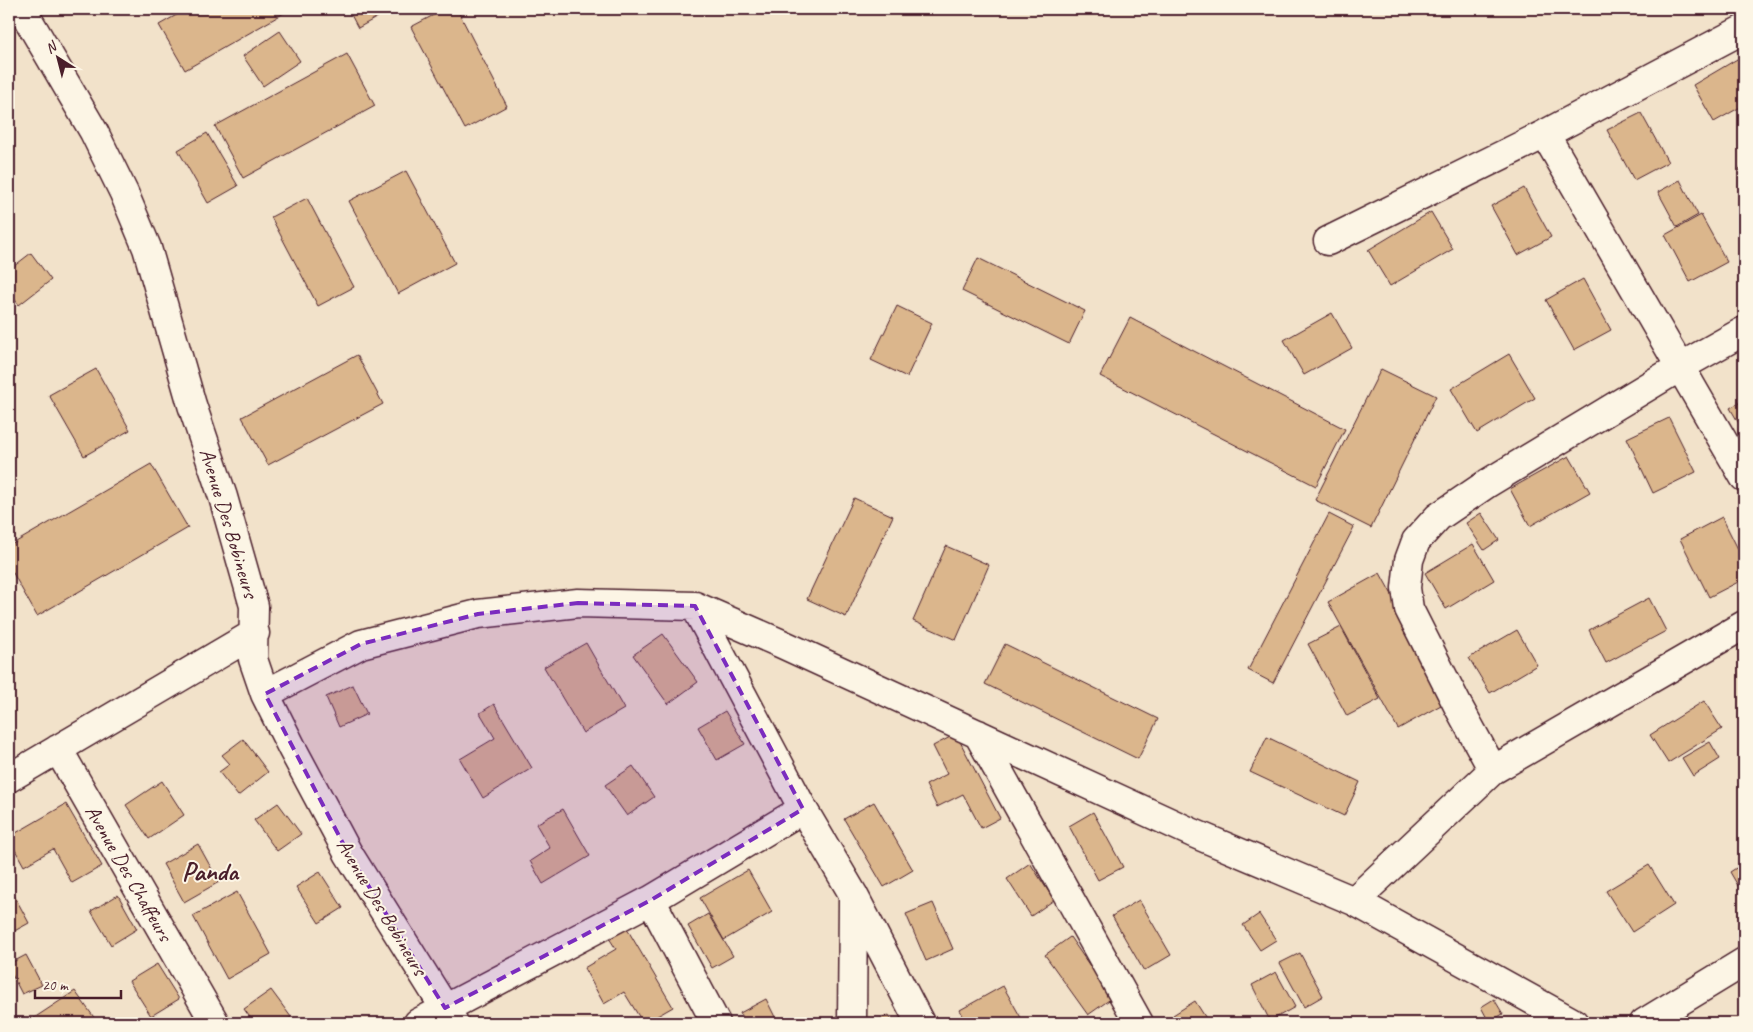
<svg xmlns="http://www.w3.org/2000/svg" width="1753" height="1032" font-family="Caveat,sans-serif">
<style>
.building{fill:#dbb68c;stroke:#4a1f2b}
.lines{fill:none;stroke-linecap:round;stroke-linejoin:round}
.street-casing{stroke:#4a1f2b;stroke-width:31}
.street{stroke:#fcf5e5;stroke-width:28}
.marked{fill:#7b2cbf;fill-opacity:0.2;stroke:#7b2cbf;stroke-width:4;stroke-dasharray:10 6;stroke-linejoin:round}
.labels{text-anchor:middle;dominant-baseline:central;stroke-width:4;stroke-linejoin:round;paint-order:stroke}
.street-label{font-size:21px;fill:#4a1f2b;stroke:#fcf5e5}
.district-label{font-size:26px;font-weight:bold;fill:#4a1f2b;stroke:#fcf5e5}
</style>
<rect width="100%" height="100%" fill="#f2e2ca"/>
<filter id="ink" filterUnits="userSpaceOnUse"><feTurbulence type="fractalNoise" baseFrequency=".02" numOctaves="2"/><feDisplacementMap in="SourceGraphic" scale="10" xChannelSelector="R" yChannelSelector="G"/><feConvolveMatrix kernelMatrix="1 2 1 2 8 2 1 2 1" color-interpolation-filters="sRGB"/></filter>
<g filter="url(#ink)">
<path class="building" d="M 187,9 L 291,9 L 185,70 L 159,25 Z
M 348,9 L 392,9 L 358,28 Z
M 445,9 L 457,9 L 507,106 L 465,129 L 411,27 Z
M 280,31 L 300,61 L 263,86 L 243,56 Z
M 347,54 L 375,106 L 243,178 L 215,126 Z
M 1744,55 L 1744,105 L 1714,122 L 1693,85 Z
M 1641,113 L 1668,162 L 1634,180 L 1607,130 Z
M 207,133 L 238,186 L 208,203 L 178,150 Z
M 9,144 L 15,156 L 9,160 Z
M 1744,166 L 1744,177 L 1739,169 Z
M 406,171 L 455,263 L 398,294 L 349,201 Z
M 1680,180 L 1698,215 L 1677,227 L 1658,192 Z
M 1524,188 L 1551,237 L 1518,255 L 1491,206 Z
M 307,198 L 354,287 L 318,306 L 271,217 Z
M 1431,212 L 1453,249 L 1390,286 L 1368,250 Z
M 1701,215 L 1727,262 L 1690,282 L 1665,235 Z
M 31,253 L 51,280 L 19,305 L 9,292 L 9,270 Z
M 978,258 L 1085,311 L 1069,344 L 962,291 Z
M 1583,279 L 1611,330 L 1574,350 L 1546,300 Z
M 897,306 L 932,323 L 907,377 L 871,360 Z
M 1332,313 L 1352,348 L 1304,375 L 1284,340 Z
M 1130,318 L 1345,429 L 1316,486 L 1100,376 Z
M 1509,354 L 1535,398 L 1477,433 L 1451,389 Z
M 357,355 L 383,404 L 268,465 L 242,417 Z
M 96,369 L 130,430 L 84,456 L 49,395 Z
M 1381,369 L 1436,396 L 1371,528 L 1315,500 Z
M 1744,400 L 1744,432 L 1730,408 Z
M 1669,418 L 1696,472 L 1653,493 L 1627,438 Z
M 1569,456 L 1590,492 L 1530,526 L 1510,489 Z
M 151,464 L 188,528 L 37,616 L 9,566 L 9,546 Z
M 854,498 L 893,516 L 846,617 L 807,599 Z
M 1481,513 L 1499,540 L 1484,550 L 1466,523 Z
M 1329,514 L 1354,527 L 1273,683 L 1248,670 Z
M 1722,517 L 1744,561 L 1744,579 L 1709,597 L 1680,539 Z
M 1473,544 L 1494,580 L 1446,609 L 1425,573 Z
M 946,546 L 989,565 L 956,640 L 913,621 Z
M 1380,573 L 1450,700 L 1398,729 L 1328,602 Z
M 1649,598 L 1666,631 L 1606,663 L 1589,630 Z
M 1341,627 L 1380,699 L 1347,716 L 1308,644 Z
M 1517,630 L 1537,665 L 1490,693 L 1469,658 Z
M 663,634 L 698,682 L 668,704 L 633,655 Z
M 586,643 L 624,709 L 583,733 L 544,667 Z
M 1005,644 L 1158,719 L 1138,759 L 985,684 Z
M 353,685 L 367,714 L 339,727 L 326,697 Z
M 1704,701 L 1722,729 L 1668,763 L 1650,735 Z
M 494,704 L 532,768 L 483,798 L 460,759 L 495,738 L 480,713 Z
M 725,711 L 745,744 L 717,760 L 698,727 Z
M 956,734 L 1000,818 L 981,828 L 963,794 L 937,807 L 926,785 L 947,774 L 933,746 Z
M 1267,737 L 1360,782 L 1344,816 L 1250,772 Z
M 243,739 L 268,772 L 238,796 L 219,772 L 230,764 L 222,755 Z
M 1710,742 L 1720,759 L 1693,776 L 1682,758 Z
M 633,766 L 654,797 L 627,816 L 605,785 Z
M 162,781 L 184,815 L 149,839 L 126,805 Z
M 874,802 L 913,870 L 884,887 L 844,819 Z
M 278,803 L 301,834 L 277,851 L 254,820 Z
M 66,804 L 102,866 L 72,883 L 53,849 L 24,866 L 9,839 L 9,837 Z
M 563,809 L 590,856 L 543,884 L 530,861 L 550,848 L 536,824 Z
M 1093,812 L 1123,867 L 1098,880 L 1069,826 Z
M 198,844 L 219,882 L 184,902 L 163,864 Z
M 1030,863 L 1054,900 L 1031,916 L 1007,879 Z
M 1744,863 L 1744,896 L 1730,872 Z
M 1649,865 L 1674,905 L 1632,932 L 1606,891 Z
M 748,870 L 772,912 L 724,940 L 700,898 Z
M 320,872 L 343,908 L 319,923 L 296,887 Z
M 9,886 L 29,923 L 9,934 Z
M 237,892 L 271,954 L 227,979 L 193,916 Z
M 118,895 L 137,929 L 111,945 L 91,911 Z
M 1139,900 L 1171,955 L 1144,971 L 1112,916 Z
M 933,903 L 953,949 L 926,961 L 906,914 Z
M 708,914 L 733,956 L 712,968 L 688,926 Z
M 1259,914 L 1276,940 L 1260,950 L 1243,925 Z
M 626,927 L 673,1007 L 645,1023 L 643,1023 L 624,992 L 604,1004 L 584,968 L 616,949 L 609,938 Z
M 1070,937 L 1112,998 L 1088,1015 L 1045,955 Z
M 1300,953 L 1323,996 L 1304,1007 L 1280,963 Z
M 26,955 L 42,985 L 22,994 L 9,969 L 9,964 Z
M 157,964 L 179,999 L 151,1016 L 129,981 Z
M 1276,972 L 1295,1007 L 1270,1021 L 1252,985 Z
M 1003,986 L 1024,1023 L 967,1023 L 960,1010 Z
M 271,990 L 291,1017 L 282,1023 L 254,1023 L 244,1009 Z
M 75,991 L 98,1023 L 37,1023 L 34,1018 Z
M 766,999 L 778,1023 L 745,1023 L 740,1013 Z
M 1494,999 L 1503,1014 L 1489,1022 L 1481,1007 Z
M 1195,1001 L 1209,1023 L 1178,1023 L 1173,1015 Z
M 889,1015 L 893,1023 L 871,1023 Z"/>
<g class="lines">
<defs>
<path id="street" d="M 22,9 L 94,132 L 124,193 L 147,248 L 192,405 L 223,497 L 254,606 L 253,659 L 265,694 L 293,750 L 348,853 L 454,1023
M 1545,134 L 1744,477
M 1328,241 L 1545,134 L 1744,29
M 695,606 L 803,809 L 853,894 L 920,1023
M 265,694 L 361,644 L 478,614 L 578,603 L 695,606 L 782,644 L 1193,833 L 1354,901 L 1574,1023
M 978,734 L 1139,1023
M 58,749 L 215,1023
M 1493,770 L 1458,706 L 1409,609 L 1406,588 L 1409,560 L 1416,541 L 1438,517 L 1488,483 L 1680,367 L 1744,331
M 9,778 L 255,633
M 651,900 L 716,1023
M 1354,901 L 1493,770 L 1744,625
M 418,1023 L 651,900 L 803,809
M 852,1023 L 853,898
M 1644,1023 L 1744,962"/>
</defs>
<use href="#street" class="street-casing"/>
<use href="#street" class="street"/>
</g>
</g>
<path class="marked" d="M 578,603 L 695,606 L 803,809 L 651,900 L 445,1008 L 348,853 L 265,694 L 361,644 L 478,614 Z"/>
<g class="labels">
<g class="street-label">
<text transform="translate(229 523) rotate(73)">Avenue Des Bobineurs</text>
<text transform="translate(129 873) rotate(60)">Avenue Des Chaffeurs</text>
<text transform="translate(382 907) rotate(59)">Avenue Des Bobineurs</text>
</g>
<g class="district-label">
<text x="210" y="871">Panda</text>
</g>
</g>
<rect width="1753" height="1032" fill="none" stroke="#fcf5e5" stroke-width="30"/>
<rect x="15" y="15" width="1723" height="1002" fill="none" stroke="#4a1f2b" stroke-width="2" filter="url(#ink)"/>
<g transform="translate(58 58) rotate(324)" stroke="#fcf5e5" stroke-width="4" paint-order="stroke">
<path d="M0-4L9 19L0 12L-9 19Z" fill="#4a1f2b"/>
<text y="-8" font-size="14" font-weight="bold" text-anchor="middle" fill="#4a1f2b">N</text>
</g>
<path d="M35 990v8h86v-8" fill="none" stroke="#4a1f2b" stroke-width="2.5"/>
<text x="42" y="990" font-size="15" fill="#4a1f2b" stroke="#fcf5e5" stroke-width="4" paint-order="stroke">20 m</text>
</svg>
